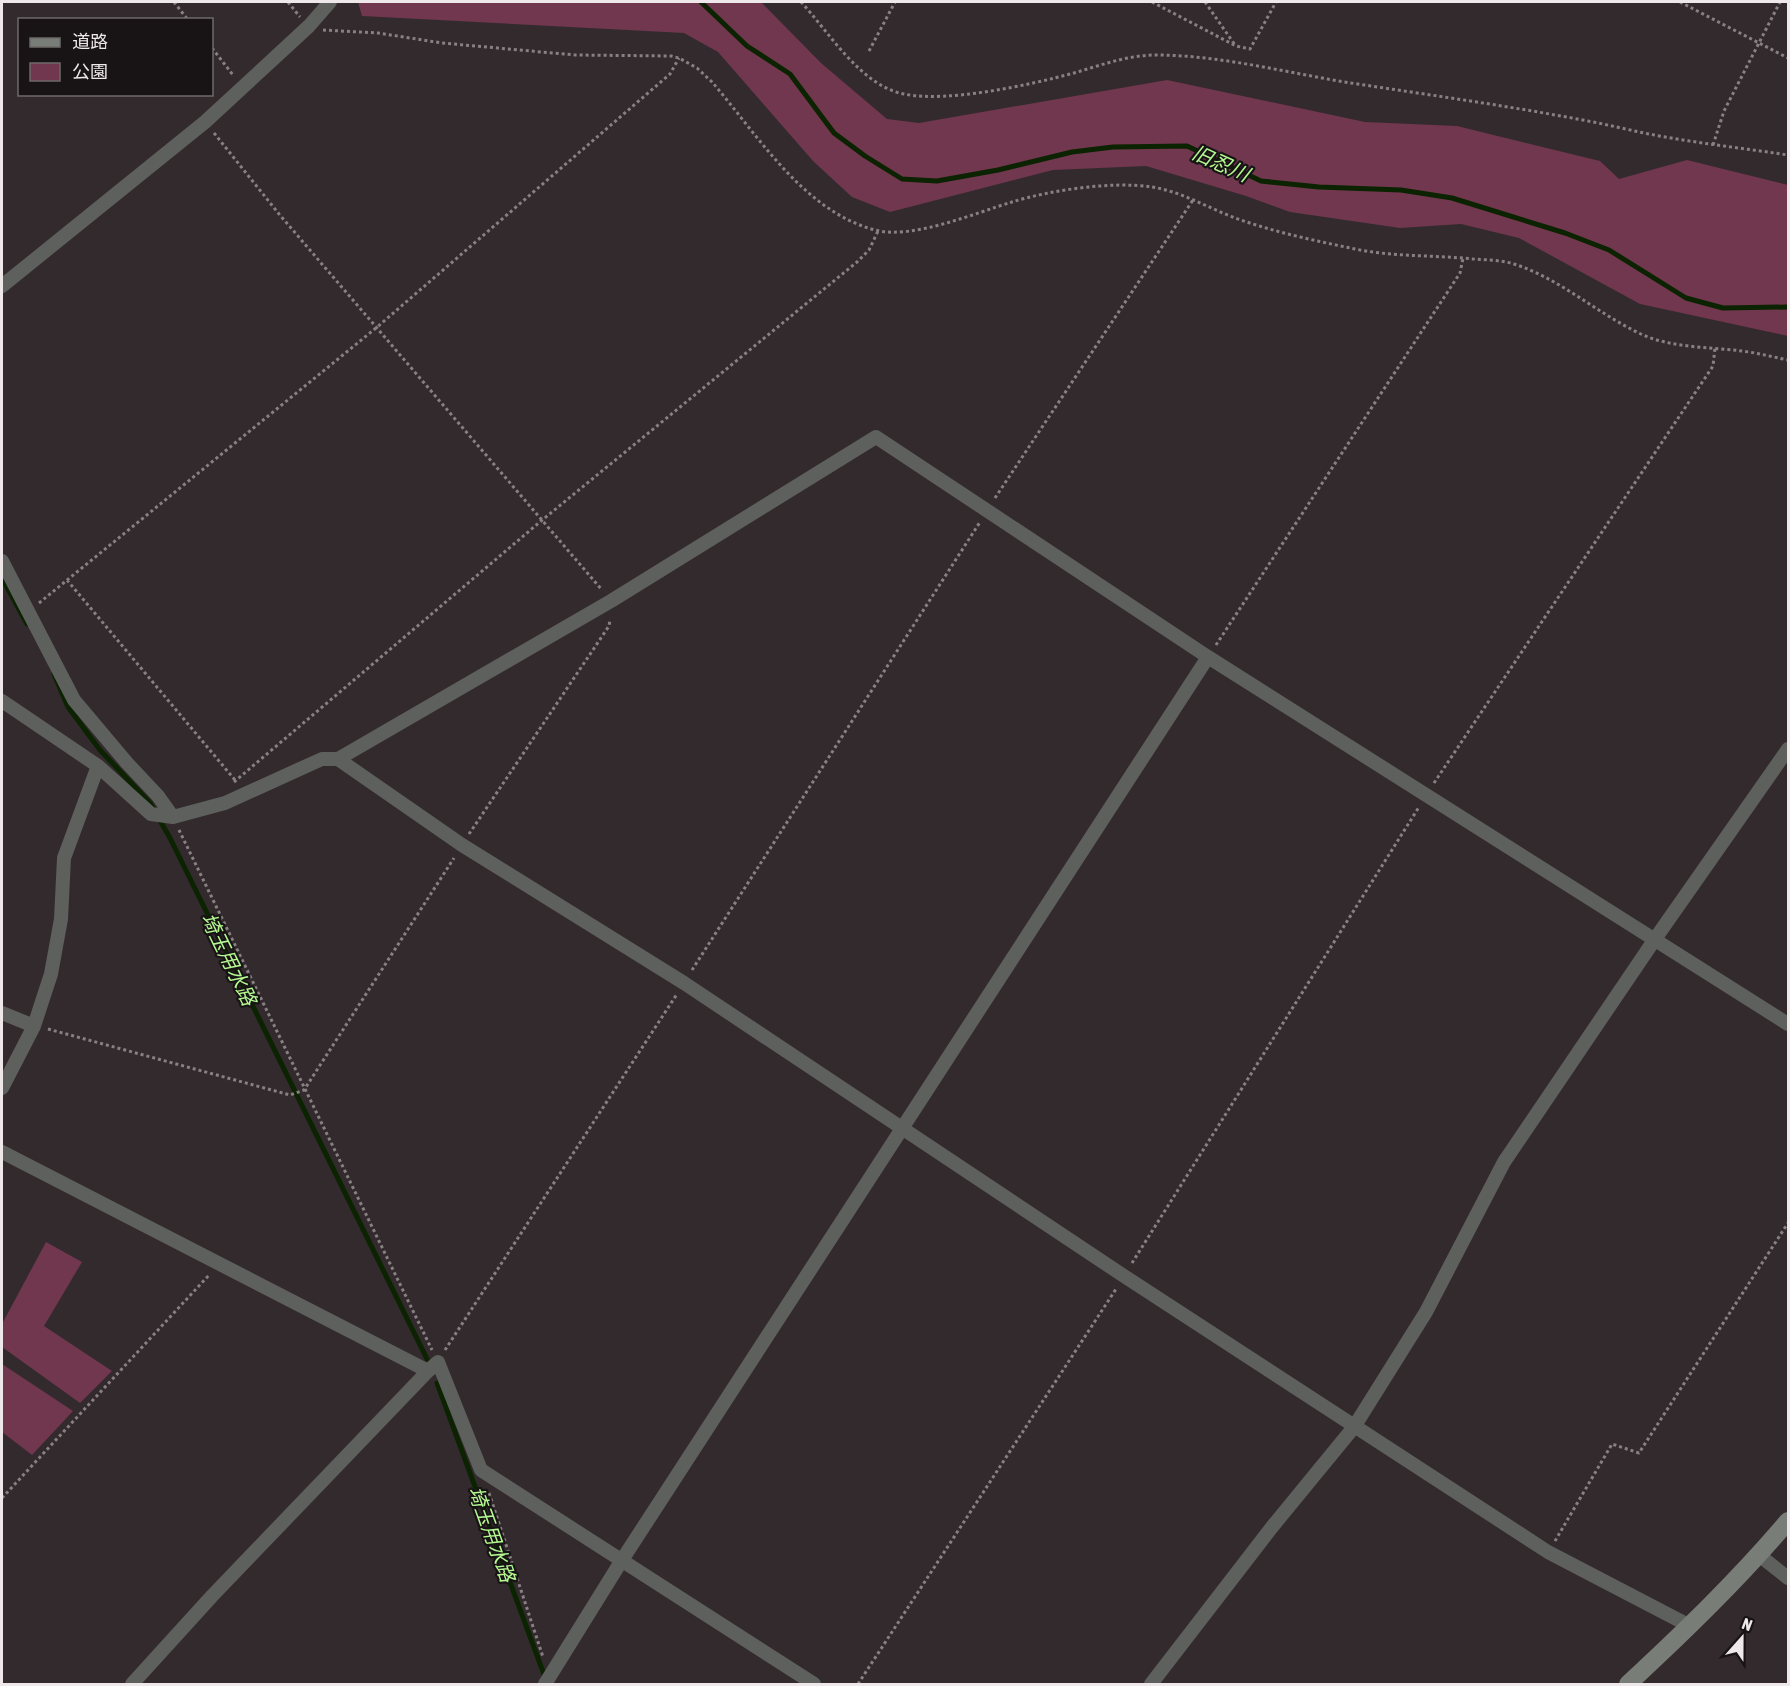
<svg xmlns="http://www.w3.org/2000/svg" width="1790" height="1686" font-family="'Asap Condensed','Noto Sans JP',sans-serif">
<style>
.green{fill:#70374e}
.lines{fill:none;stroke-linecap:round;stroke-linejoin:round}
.stream{stroke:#0b2300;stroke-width:5}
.path{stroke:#888083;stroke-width:3;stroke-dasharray:3 3;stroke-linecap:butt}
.street{stroke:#5e605d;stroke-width:14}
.secondary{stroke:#797d77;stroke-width:18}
.labels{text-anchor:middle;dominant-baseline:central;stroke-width:4.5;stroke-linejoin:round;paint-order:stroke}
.water-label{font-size:20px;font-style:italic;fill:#b5f992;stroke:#181415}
</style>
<rect width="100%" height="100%" fill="#332a2d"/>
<path class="green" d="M 358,2 L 761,2 L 821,63 L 887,119 L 919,123 L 1167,80 L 1365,122 L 1457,126 L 1600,161 L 1619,179 L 1687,160 L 1788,185 L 1788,336 L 1640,304 L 1519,238 L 1461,224 L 1400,228 L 1290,212 L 1246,196 L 1146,166 L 1053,170 L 890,212 L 852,197 L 813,161 L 718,52 L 684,33 L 362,16 Z
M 46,1242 L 82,1262 L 44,1326 L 112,1371 L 80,1403 L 2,1347 L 2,1324 Z
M 2,1364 L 73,1411 L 32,1455 L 2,1432 Z"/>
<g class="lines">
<path class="stream" d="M 701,2 L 747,46 L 790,74 L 834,133 L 865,156 L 902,179 L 937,181 L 998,170 L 1072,152 L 1113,147 L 1187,146 L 1261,181 L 1319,187 L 1401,190 L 1452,198 L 1565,233 L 1609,250 L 1686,298 L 1723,308 L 1788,307
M 2,578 L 27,624
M 54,674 L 68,707 L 100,750 L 150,803 L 170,838 L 427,1359
M 437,1383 L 546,1680"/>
<path class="path" d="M 174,2 L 188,20
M 288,2 L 300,17
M 801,2 C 829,32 861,86 904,94 C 947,103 1030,85 1074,73 C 1102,65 1130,54 1160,55 C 1224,56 1288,73 1351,83 C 1430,95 1509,106 1588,121 C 1609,125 1629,130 1649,134 C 1695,143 1742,148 1788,155
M 1152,2 L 1236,46 L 1250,49 L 1276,2
M 1205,2 L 1235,45
M 1680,2 L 1788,58
M 323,30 L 378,33 L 442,43 L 575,55 L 671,56 L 679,58 L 697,68 L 712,82 C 758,135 803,211 875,230 C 912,240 975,213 1012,202 C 1051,190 1112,181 1152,187 C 1184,192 1211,210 1241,220 C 1278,233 1317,241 1355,249 C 1394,257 1434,255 1473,259 C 1487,260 1501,260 1514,264 C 1561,279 1599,315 1643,335 C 1673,348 1710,347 1742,351 C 1758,353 1773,357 1788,360
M 212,48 L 233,75
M 869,51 L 895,2
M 214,133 L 279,214 L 602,590
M 1713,145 L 1724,111 L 1780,2
M 995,498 L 1193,200
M 67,580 L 235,780
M 39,603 L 376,328 L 670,74 L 679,58
M 1216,645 L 1460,273 L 1463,258
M 234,782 L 541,521 L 857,262 L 869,250 L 878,231
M 1434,783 L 1713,366 L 1715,348
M 179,830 L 432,1350
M 469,834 L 609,626 L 610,620
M 692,970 L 980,522
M 48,1029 L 290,1095 L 304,1090 L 454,858
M 1132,1263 L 1419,807
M 445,1350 L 677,994
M 489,1493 L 543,1657
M 2,1498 L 210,1274
M 1555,1541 L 1612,1444 L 1639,1453 L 1788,1223
M 858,1684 L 1116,1289"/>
<path class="street" d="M 2,286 L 205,122 L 309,26 L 330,2
M 2,561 L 74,700 L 127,763 L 158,796 L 173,817 L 225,803 L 322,759 L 338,759 L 611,601 L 876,437 L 1208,657
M 2,701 L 98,766 L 151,814 L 173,817
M 338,759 L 462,845 L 684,983 L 1124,1276 L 1548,1552 L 1690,1626
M 2,1013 L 34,1026
M 2,1088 L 34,1026 L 51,974 L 61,919 L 64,858 L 98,766
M 2,1152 L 428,1371 L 212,1596 L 132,1684
M 428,1371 L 438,1362 L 481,1470 L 814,1684
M 1759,1555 L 1788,1578
M 545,1684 L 622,1560 L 1208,657 L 1788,1024
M 1151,1684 L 1272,1527 L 1354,1427 L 1426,1312 L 1504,1162 L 1655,939 L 1788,749"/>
<path class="secondary" d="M 1628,1684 C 1684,1632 1739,1579 1788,1521"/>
</g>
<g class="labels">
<g class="water-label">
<text transform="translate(1221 163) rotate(24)">旧忍川</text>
<text transform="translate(229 959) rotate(64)">埼玉用水路</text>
<text transform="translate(492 1534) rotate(70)">埼玉用水路</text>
</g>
</g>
<rect width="1790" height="1686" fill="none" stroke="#eee8ea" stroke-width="6"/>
<rect x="18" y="18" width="195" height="78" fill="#181415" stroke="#6e696a" stroke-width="1.5"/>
<rect x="30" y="38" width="30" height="9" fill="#797d77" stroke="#6e696a" stroke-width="1.5"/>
<text x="72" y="48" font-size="18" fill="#eee8ea">道路</text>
<rect x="30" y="63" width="30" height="18" fill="#70374e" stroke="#6e696a" stroke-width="1.5"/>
<text x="72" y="78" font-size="18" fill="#eee8ea">公園</text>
<g transform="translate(1742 1638) rotate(21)" stroke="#181415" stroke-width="4.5" paint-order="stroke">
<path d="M0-4.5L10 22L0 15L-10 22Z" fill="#eee8ea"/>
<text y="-9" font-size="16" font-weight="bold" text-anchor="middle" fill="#eee8ea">N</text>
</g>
</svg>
